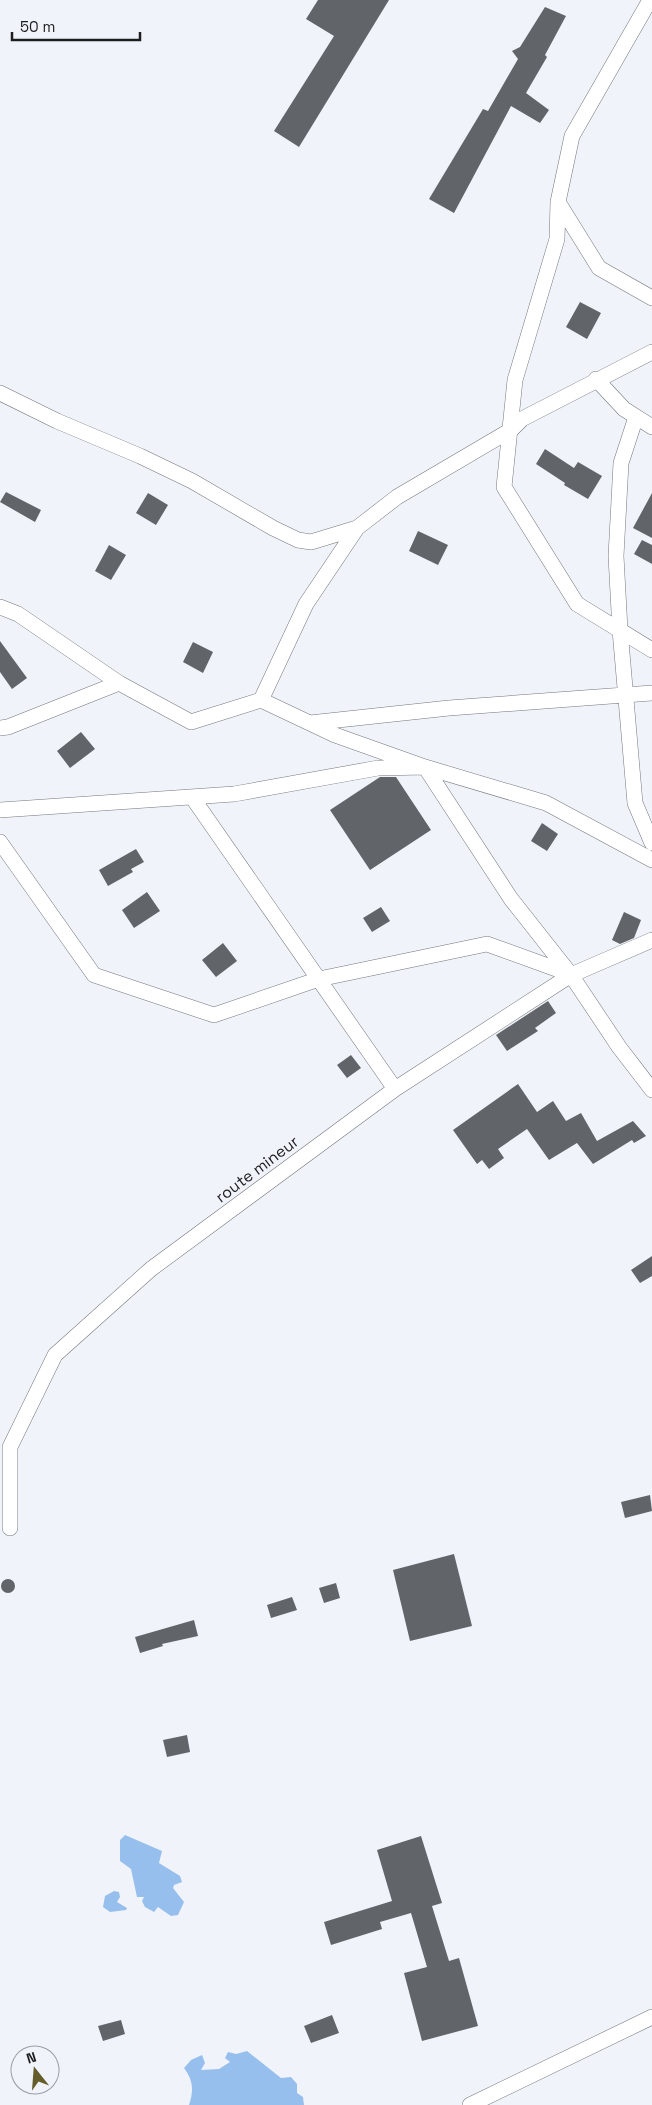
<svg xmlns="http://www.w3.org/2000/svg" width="652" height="2105" font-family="'Space Grotesk',sans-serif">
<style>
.water{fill:#97bfed}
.building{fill:#61656a}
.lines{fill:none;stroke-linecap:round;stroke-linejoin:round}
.minor-casing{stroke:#73777c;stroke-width:16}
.minor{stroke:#fff;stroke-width:15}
.labels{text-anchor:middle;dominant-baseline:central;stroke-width:5;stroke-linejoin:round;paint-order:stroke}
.street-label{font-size:16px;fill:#1c1d1f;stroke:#f0f4fa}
</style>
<rect width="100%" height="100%" fill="#f0f4fa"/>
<path class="water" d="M 125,1835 L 162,1851 L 159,1863 L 180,1876 L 182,1882 L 174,1885 L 173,1888 L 184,1902 L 178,1915 L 171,1916 L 158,1907 L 154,1912 L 145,1907 L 142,1901 L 144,1897 L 137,1897 L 131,1869 L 120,1861 L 120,1840 Z
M 114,1891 L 119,1892 L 120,1897 L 117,1902 L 127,1908 L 126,1910 L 110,1912 L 103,1907 L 105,1896 Z
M 247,2051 L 281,2078 L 291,2077 L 297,2084 L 297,2093 L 303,2097 L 304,2105 L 189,2105 C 194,2090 193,2080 184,2068 L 191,2060 L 202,2055 L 205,2063 L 201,2070 L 219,2069 L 230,2062 L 225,2058 L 228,2052 L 236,2054 Z"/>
<path class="building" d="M 318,0 L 389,0 L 299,147 L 274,131 L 334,36 L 306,19 Z
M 545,7 L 566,16 L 545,55 L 547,57 L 526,93 L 549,110 L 540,123 L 511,106 L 454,213 L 429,199 L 483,109 L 488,111 L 518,59 L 512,51 L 520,47 Z
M 580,302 L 601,313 L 587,339 L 566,327 Z
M 545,449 L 574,468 L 578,462 L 602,476 L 588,499 L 564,485 L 565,483 L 536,464 Z
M 6,492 L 41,510 L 35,522 L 0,502 Z
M 148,493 L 168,505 L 156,525 L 136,513 Z
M 652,493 L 652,538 L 633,528 Z
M 418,531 L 448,545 L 438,565 L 409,551 Z
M 642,540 L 652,545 L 652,564 L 634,554 Z
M 109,545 L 126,555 L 111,580 L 95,571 Z
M 0,641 L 27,678 L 12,689 L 0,672 Z
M 193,642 L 213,652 L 203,673 L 183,662 Z
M 81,732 L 95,749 L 70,768 L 57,751 Z
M 380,777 L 396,777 L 431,830 L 370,870 L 330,810 Z
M 542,823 L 558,834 L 547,851 L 531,841 Z
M 136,849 L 144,862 L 131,869 L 133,872 L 108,886 L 99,870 Z
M 147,892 L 160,911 L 134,928 L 122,910 Z
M 381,907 L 390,921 L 372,932 L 363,918 Z
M 624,912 L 641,920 L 634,938 L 620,944 L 612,940 Z
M 223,943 L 237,961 L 216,977 L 202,960 Z
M 548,1001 L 556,1013 L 535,1028 L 538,1031 L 507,1051 L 496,1035 Z
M 351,1055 L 361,1068 L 347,1078 L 337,1065 Z
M 518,1084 L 537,1112 L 553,1101 L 566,1121 L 581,1113 L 597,1141 L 633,1121 L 646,1136 L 634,1143 L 632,1140 L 593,1164 L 577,1143 L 549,1160 L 527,1129 L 498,1149 L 504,1158 L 489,1169 L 482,1160 L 477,1164 L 453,1130 Z
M 652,1256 L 652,1276 L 640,1283 L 631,1270 Z
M 650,1495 L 652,1511 L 625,1518 L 621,1502 Z
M 454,1554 L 472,1626 L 410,1641 L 393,1570 Z
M1 1586a7 7 0 1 1 14 0a7 7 0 1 1-14 0Z
M 336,1583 L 340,1598 L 324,1603 L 319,1588 Z
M 292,1597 L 297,1610 L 271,1618 L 267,1605 Z
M 194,1620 L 198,1636 L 162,1644 L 163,1646 L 140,1653 L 135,1637 Z
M 187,1735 L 190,1752 L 167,1757 L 163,1740 Z
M 421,1836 L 442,1903 L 432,1906 L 449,1961 L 459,1958 L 478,2026 L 422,2041 L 404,1973 L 427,1967 L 411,1913 L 380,1922 L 382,1929 L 331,1945 L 324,1922 L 392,1901 L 377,1850 Z
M 332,2015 L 339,2033 L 311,2043 L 304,2026 Z
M 121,2020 L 125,2034 L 103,2041 L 98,2026 Z"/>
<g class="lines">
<defs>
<path id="minor" d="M 650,0 L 572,136 L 558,202 L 599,268 L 652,298
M 558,202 L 557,239 L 515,380 L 504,487 L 577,604 L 652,650
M 596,379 L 624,409 L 652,427
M 0,393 L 57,421 L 140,456 L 192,481 L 273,528 L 298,540 L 311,542 L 357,528 L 397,497 L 511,430 L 522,419 L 652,352
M 636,417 L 621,463 L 616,556 L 620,630 L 635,803 L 652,843
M 357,528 L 306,604 L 261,700 L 335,735 L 425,767 L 511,899 L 571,975 L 619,1047 L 652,1090
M 0,607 L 18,614 L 119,683 L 191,722 L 261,700
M 310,723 L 449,708 L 652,693
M 0,728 L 8,727 L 119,683
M 192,797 L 395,1089
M 0,810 L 234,794 L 378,768 L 425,767 L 546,803 L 652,860
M 0,842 L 94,975 L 214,1015 L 319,979 L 487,944 L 570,974
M 10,1528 L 10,1447 L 55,1355 L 151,1269 L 395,1089 L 571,975 L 652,940
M 470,2105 L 652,2017"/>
</defs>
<use href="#minor" class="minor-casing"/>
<use href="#minor" class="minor"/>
</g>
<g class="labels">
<g class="street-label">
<text transform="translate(257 1169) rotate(-37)">route mineur</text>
</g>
</g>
<g transform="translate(35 2070) rotate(343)"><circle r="24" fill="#f0f4fa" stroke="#9b9ea2"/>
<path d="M0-4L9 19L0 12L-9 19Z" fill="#645d2a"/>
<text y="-8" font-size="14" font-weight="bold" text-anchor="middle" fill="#1c1d1f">N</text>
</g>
<path d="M12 32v8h128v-8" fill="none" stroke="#1c1d1f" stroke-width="2.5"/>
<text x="20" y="32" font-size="15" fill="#1c1d1f" stroke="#f0f4fa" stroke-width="4" paint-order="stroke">50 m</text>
</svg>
